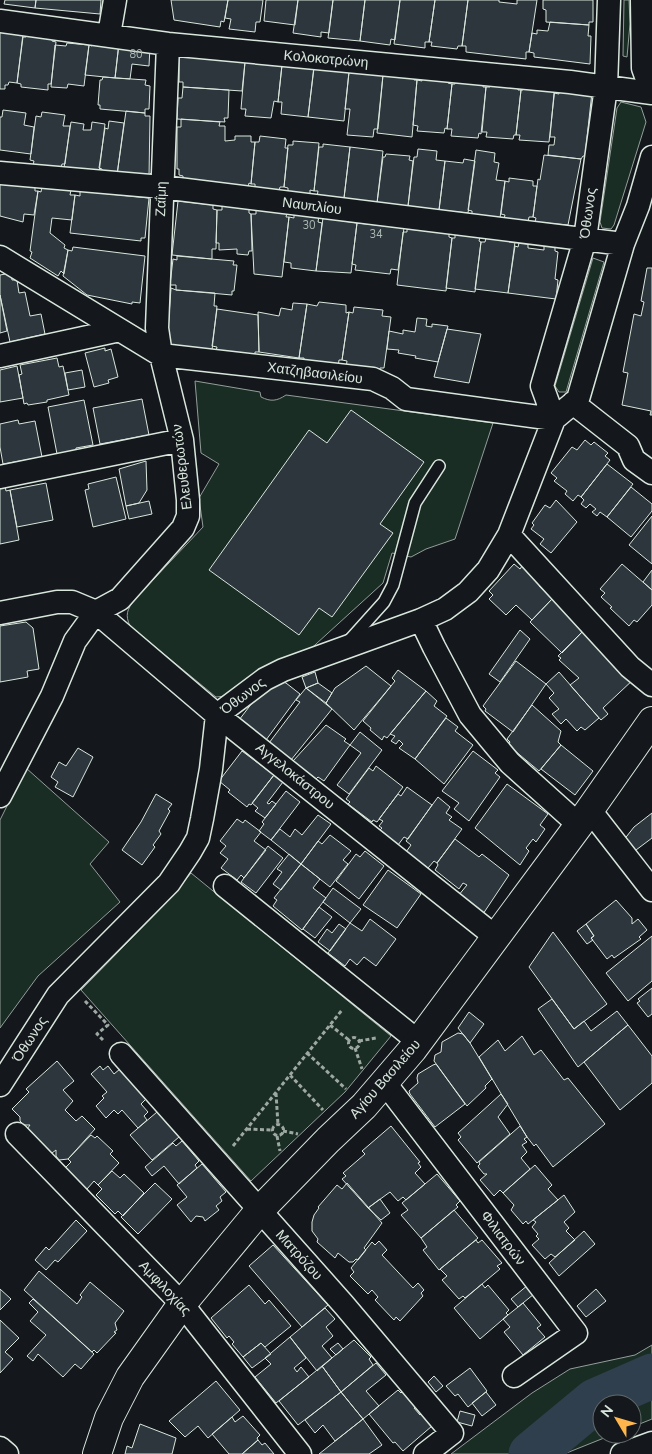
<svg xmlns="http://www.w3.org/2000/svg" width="652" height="1454" font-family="'Nunito Sans',sans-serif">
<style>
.green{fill:#1a2d24;stroke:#939e99}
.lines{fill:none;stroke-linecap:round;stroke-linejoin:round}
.river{stroke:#2f3f4d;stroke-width:45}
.building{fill:#2c363c;stroke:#d8e6dc}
.lane-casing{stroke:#d8e6dc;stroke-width:14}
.street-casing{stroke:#d8e6dc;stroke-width:25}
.secondary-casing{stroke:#d8e6dc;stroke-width:30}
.path{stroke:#9da8a2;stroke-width:3;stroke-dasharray:4 2.5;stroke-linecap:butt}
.lane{stroke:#14181c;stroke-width:11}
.street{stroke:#14181c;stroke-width:22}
.secondary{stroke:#14181c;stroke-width:28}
.labels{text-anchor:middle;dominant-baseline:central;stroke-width:4;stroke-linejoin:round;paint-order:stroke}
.number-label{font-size:11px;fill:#adbab4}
.street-label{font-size:14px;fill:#d8e6dc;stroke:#14181c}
</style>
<rect width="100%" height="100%" fill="#14181c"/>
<path class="green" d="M 624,0 L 629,0 L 630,24 L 627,57 L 623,56 Z
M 621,102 L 641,107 L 646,122 L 614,225 L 611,229 L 602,228 L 600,222 L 617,108 Z
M 593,258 L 604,262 L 566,392 L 559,392 L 555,386 Z
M 195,381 L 260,392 L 261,397 C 271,402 277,401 286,395 L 493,423 L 455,539 L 426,549 L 411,557 L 392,553 L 383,583 L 305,654 L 226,696 L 216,697 L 130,626 C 125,615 127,610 134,600 L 203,527 L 199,498 L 219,464 L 201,453 Z
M 26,768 L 109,842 L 90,864 L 120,902 L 38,976 L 0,1028 L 0,820 Z
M 191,873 L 391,1036 L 345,1092 L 251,1181 L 81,990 L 167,902 Z
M 652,1345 L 652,1419 L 632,1427 L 632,1404 L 602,1404 L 602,1434 L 614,1434 L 564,1454 L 451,1454 L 532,1393 L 570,1369 L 635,1355 Z"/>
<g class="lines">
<path class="river" d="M 531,1454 L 595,1401 L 652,1376"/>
</g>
<path class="building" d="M 5,0 L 36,0 L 35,8 L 4,4 Z
M 36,0 L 101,0 L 100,14 L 35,8 Z
M 171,0 L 228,0 L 224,22 L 221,21 L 220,27 L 174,20 Z
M 228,0 L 263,0 L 260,22 L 256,22 L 255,32 L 229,29 L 231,19 L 225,18 Z
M 266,0 L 298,0 L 295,25 L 264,21 Z
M 298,0 L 333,0 L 329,33 L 321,32 L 321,37 L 293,33 Z
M 333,0 L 365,0 L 360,41 L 328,38 Z
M 365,0 L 400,0 L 395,40 L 391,39 L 390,45 L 360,41 Z
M 400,0 L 435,0 L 429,42 L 425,42 L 425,48 L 394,44 Z
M 435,0 L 468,0 L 462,46 L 458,46 L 457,49 L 431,46 L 432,42 L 429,42 Z
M 468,0 L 499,0 L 499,2 L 517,4 L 517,0 L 537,0 L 529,52 L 526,52 L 526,59 L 466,52 L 466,46 L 462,46 Z
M 543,0 L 593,0 L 593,22 L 589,22 L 589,25 L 546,22 L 546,10 L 543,9 Z
M 550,22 L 589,25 L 588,36 L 591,36 L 590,64 L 534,57 L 534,53 L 529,52 L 532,33 L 537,34 L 537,30 L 548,31 Z
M 0,31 L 23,34 L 17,83 L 9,82 L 8,85 L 5,85 L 5,89 L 0,89 Z
M 27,34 L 52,37 L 52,41 L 56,42 L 51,84 L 48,84 L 48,90 L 21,87 L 21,84 L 17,83 L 23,37 L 26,37 Z
M 93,41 L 119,43 L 115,78 L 85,75 L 89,45 L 92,46 Z
M 67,43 L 89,45 L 84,86 L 68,84 L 67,88 L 51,87 L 55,45 L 66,46 Z
M 119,43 L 150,47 L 149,66 L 132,64 L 130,79 L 115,78 Z
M 179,52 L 245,62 L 242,91 L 183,87 L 183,82 L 179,82 Z
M 245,62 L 282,65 L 278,102 L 274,101 L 271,118 L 245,116 L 246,109 L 241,109 Z
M 282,65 L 314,66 L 308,117 L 281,114 L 282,102 L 278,102 Z
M 314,68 L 349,72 L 344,121 L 308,117 Z
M 349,72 L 383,75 L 378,129 L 374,129 L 373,137 L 347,135 L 350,109 L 345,109 Z
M 415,73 L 414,80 L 417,80 L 412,137 L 377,133 L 383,75 Z
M 422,76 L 449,78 L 448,83 L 452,84 L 447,129 L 445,128 L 444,133 L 417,131 L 418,126 L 413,125 L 417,80 L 422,81 Z
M 103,77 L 146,80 L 145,85 L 150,86 L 149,109 L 145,109 L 145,113 L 100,109 L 100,105 L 98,105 L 100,80 L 102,80 Z
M 456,79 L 484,82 L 483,87 L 486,87 L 481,134 L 479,133 L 478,138 L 451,136 L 452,129 L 447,129 L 452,84 L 455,84 Z
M 491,82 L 518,84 L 518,90 L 521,90 L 516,135 L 514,135 L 513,139 L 486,137 L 487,132 L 482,132 L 486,87 L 490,87 Z
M 524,85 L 555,88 L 549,142 L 519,140 L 520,135 L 516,135 L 521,90 L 523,90 Z
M 183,87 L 229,90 L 228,118 L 224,118 L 225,122 L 177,119 L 178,98 L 182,98 Z
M 559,88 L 592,92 L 585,156 L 583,156 L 581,159 L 548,155 L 549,145 L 554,145 L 555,137 L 550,137 L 554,93 L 559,94 Z
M 3,110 L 26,113 L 24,125 L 34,127 L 31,154 L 0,150 L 0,117 L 2,117 Z
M 126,111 L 145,113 L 145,116 L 150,116 L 149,177 L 117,175 Z
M 42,112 L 65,115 L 63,126 L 70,126 L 65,164 L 62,164 L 61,168 L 33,165 L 34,161 L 30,160 L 36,116 L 41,117 Z
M 181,119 L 220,122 L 219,126 L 225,126 L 225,141 L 235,140 L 235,136 L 251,136 L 251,142 L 255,142 L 251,184 L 249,183 L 248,187 L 183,179 L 183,176 L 179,175 L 179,169 L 177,169 L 177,127 L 181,127 Z
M 109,121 L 124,123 L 117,175 L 102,173 L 102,169 L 99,168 L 105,128 L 108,129 Z
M 71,122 L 84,124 L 83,130 L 91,130 L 92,122 L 105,124 L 99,173 L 64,168 Z
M 260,136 L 286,139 L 285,148 L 288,148 L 284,187 L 280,187 L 279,191 L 255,187 L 255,184 L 251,184 L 255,142 L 259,142 Z
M 293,141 L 319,143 L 314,191 L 310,190 L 310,194 L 288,192 L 288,188 L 284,187 L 288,145 L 293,145 Z
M 323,144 L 350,147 L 344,198 L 317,196 L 318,191 L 314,191 L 319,147 L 323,147 Z
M 350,147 L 383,151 L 377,203 L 344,198 Z
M 418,149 L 437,151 L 436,160 L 445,161 L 439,210 L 408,206 L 414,157 L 417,157 Z
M 476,150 L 495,153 L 494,162 L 499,163 L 496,180 L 505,181 L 500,218 L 472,214 L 472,211 L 468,210 Z
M 386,154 L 410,156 L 409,160 L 413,161 L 408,206 L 377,203 L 383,157 L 385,157 Z
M 544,155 L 581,159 L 568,225 L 535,222 L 536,218 L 533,217 L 538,179 L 540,180 Z
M 464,159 L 475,161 L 468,213 L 439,210 L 445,161 L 463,163 Z
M 509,178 L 533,181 L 533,186 L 537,186 L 533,217 L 529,217 L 528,222 L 504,219 L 505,215 L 501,214 L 505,181 L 509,182 Z
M 0,183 L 35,187 L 35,191 L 38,191 L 34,215 L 24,214 L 23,222 L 0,216 Z
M 42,186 L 71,190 L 70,195 L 75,195 L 72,220 L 52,218 L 50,233 L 65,245 L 64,248 L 68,250 L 64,274 L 61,271 L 58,276 L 30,258 L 32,252 L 30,251 L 38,191 L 41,192 Z
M 80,191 L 149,198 L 145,238 L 141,238 L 141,241 L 70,233 L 75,195 L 80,196 Z
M 178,201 L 213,205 L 213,209 L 217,210 L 216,249 L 212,249 L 212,259 L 172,255 Z
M 222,205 L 249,208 L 249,213 L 251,214 L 252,251 L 249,251 L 248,255 L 237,254 L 237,249 L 219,250 L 219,243 L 216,243 L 217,210 L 222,210 Z
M 256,209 L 287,213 L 286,217 L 289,217 L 282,277 L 254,274 L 251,214 L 256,214 Z
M 294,213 L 319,216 L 318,222 L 322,223 L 316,271 L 291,268 L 291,263 L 284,262 L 289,217 L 294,218 Z
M 323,218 L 357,223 L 351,273 L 316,271 Z
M 357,223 L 404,228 L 398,270 L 391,269 L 390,274 L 355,270 L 356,265 L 352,264 Z
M 407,229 L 449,233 L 449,237 L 452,238 L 446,291 L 397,285 L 403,232 L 407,232 Z
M 455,234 L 480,237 L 479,241 L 481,242 L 475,292 L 446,288 L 452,238 L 455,238 Z
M 486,238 L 515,242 L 508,293 L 475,289 L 481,242 L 485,242 Z
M 519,243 L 528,244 L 528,248 L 544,250 L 544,246 L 555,247 L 555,251 L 558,252 L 555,279 L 558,280 L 556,299 L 508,293 L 515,246 L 518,247 Z
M 73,247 L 145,256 L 140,303 L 132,302 L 132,304 L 87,295 L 63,276 L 68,250 L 72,251 Z
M 177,256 L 234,261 L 233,265 L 237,265 L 234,291 L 232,291 L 232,295 L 176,290 L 176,285 L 170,285 L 173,259 L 177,260 Z
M 647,268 L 652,268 L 652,415 L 650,415 L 651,411 L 622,405 L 628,373 L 623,372 L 634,314 L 641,316 L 644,302 L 641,301 Z
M 11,273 L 12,280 L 17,280 L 19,293 L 25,292 L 30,316 L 41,314 L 45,334 L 10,342 L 0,295 L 0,275 Z
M 171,288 L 176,290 L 215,293 L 214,306 L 217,306 L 212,350 L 167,345 Z
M 0,295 L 7,331 L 0,333 Z
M 319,302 L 346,305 L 346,313 L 349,312 L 342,360 L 339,360 L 338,367 L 304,362 L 304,358 L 299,358 L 307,304 L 317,306 Z
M 293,303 L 307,304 L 299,358 L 259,352 L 258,312 L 279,316 L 281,308 L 292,310 Z
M 354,307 L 383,310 L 382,316 L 391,317 L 384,368 L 380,368 L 379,372 L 346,368 L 347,361 L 342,360 L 349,312 L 353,313 Z
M 217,309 L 258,315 L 259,352 L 255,352 L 255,356 L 216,351 L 217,347 L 212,346 Z
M 417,318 L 427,319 L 426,326 L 432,327 L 432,324 L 448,326 L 438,362 L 415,358 L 416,356 L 398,353 L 399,350 L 387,349 L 389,331 L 403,334 L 403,330 L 415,332 Z
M 447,329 L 481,334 L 469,383 L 434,377 Z
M 105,348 L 105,351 L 111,349 L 118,377 L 108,380 L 109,383 L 94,387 L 85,353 Z
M 57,358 L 59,367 L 63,366 L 69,395 L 47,400 L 47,402 L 28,405 L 27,403 L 24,404 L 19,375 L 22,374 L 20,365 Z
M 17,366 L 23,398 L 0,402 L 0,370 Z
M 82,370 L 85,387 L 68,390 L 65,373 Z
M 142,399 L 149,435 L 100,444 L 93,408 Z
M 84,400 L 93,445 L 76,448 L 76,451 L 57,454 L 48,407 Z
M 351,410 L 424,462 L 380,524 L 393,533 L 332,617 L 319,608 L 299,635 L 209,570 L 309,430 L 327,443 Z
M 18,420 L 19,424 L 35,421 L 42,457 L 3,464 L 0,447 L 0,424 Z
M 585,440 L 591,445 L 594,442 L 608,453 L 605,456 L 610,460 L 581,497 L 578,495 L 573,501 L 565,494 L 567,491 L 554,481 L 557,478 L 551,473 L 572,447 L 577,450 Z
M 146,461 L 147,490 L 139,503 L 126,506 L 119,469 Z
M 607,464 L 633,484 L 607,517 L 600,512 L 597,516 L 592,512 L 596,509 L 590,504 L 586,508 L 581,504 L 584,500 L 581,497 Z
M 116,477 L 126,519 L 93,527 L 85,490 L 89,489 L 88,484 Z
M 46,483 L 53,520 L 17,527 L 10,490 Z
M 5,486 L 6,491 L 10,490 L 19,540 L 0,544 L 0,487 Z
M 631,487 L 652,504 L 652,511 L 631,537 L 607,517 Z
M 556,500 L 577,522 L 551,553 L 540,544 L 544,539 L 531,529 L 534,525 L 532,523 L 545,505 L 550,508 Z
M 149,501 L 152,514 L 129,519 L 126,506 Z
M 652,516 L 652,564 L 629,545 Z
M 514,564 L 520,569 L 522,566 L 541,583 L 539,586 L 552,599 L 532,620 L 516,605 L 506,615 L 489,599 L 493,595 L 489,591 Z
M 622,564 L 652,590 L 652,605 L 637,622 L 634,620 L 629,626 L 610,608 L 612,607 L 601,597 L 605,593 L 600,589 Z
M 652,570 L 652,590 L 643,582 Z
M 552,599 L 587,627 L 562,653 L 530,622 Z
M 26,622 L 33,628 L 39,669 L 27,671 L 28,677 L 0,682 L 0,626 Z
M 587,627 L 635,678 L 603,708 L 608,714 L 601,720 L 570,685 L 579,678 L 559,660 L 561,658 L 558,656 Z
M 520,630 L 530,639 L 500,682 L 489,674 Z
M 516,661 L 546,684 L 513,732 L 485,711 L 486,709 L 483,706 Z
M 366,666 L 391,686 L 354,730 L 326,703 L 335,688 Z
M 398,670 L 426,691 L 387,738 L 384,736 L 382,740 L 370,730 L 371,728 L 363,721 L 395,681 L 392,678 Z
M 315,672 L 318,683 L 306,688 L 302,677 Z
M 559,672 L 599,718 L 585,730 L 581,727 L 577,731 L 566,719 L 561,724 L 552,714 L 559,709 L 549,698 L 554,693 L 546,684 Z
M 275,679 L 286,683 L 300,694 L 266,740 L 239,720 L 262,690 Z
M 318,683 L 332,693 L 326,703 L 306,688 Z
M 306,688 L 332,709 L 291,760 L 269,743 L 300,702 L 296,700 Z
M 426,691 L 437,701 L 434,706 L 447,716 L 415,759 L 399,748 L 403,744 L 399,740 L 396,744 L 391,741 L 395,736 L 390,734 Z
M 532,705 L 561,731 L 558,742 L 561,745 L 539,771 L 508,745 L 510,742 L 507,739 Z
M 446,718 L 458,727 L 455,731 L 473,745 L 444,784 L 415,759 Z
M 326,725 L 346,739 L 344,741 L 350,745 L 324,781 L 318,777 L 316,779 L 293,761 Z
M 360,732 L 382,750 L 349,794 L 337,785 L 361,753 L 350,745 Z
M 561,745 L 593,771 L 575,795 L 541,769 Z
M 78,748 L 93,757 L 73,797 L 55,787 L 58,782 L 51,777 L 59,762 L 66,766 Z
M 242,751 L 274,775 L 251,805 L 249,804 L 247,807 L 228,792 L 230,790 L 219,781 Z
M 473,751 L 498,770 L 495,773 L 500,777 L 469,821 L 454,809 L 459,803 L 442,791 Z
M 376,766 L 403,787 L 377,822 L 373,820 L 372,822 L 348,804 L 350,802 L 346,799 L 369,768 L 373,771 Z
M 274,775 L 283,782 L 267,803 L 269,804 L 272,801 L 276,804 L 265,818 L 255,811 L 258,808 L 252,803 Z
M 507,784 L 548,814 L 540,825 L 545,829 L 536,842 L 533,839 L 526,848 L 529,851 L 520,865 L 475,828 Z
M 407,787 L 432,805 L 408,839 L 404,837 L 398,845 L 379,831 L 382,828 L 379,826 L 383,821 L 379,819 L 398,794 L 401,796 Z
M 286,791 L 300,802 L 271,840 L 259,831 L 264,824 L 262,822 Z
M 156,794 L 172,804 L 168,809 L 170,811 L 159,831 L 161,834 L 153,845 L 155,847 L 142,865 L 122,850 L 141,822 Z
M 438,797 L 450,807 L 446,813 L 452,817 L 449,820 L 462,829 L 437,863 L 434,861 L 428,868 L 406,852 L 411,845 L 406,841 Z
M 652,813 L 652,838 L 632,853 L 623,841 L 634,827 Z
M 318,815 L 331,824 L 301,864 L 271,840 L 280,829 L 290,837 L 295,829 L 302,835 Z
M 237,819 L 243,823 L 245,820 L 261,832 L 254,841 L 266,850 L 244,878 L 241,875 L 237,880 L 221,868 L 228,859 L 220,853 L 226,846 L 220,841 Z
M 330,835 L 351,851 L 343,860 L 348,864 L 330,887 L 301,864 L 318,841 L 322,844 Z
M 455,839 L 479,857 L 482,854 L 509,875 L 483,914 L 458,896 L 467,885 L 463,883 L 459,889 L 435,870 L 438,865 L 437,863 Z
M 268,846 L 283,858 L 256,893 L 241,882 Z
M 365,851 L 384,866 L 359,899 L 336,881 L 356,854 L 360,857 Z
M 289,854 L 301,864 L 281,890 L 273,884 L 282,872 L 277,869 Z
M 301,864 L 320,879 L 313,888 L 326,898 L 302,930 L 273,906 L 277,900 L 274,898 Z
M 388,870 L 421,894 L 397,928 L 363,905 Z
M 333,888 L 361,909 L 350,923 L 323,902 Z
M 616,900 L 632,918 L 632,924 L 638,919 L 647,930 L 639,937 L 641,939 L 614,958 L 612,955 L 607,959 L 591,938 L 594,936 L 586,924 Z
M 319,907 L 332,917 L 315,938 L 303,929 Z
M 370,919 L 396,939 L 376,966 L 364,957 L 357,965 L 350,959 L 345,966 L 328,953 L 350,923 L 362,931 Z
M 339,924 L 346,929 L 330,951 L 318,942 L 327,929 L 332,933 Z
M 586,924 L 594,936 L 591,938 L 593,940 L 587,944 L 577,931 Z
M 553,932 L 607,1004 L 574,1029 L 529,967 Z
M 652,936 L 652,981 L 628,1001 L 606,973 Z
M 652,988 L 652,1014 L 648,1017 L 637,1003 L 640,1001 L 638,999 Z
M 552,999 L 574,1029 L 584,1021 L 591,1031 L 617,1011 L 628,1025 L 578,1067 L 538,1009 Z
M 469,1012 L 484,1024 L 470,1043 L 458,1028 Z
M 628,1025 L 652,1056 L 652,1083 L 620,1110 L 584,1062 Z
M 458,1033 L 463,1034 L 470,1043 L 492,1079 L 485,1086 L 486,1088 L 467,1106 L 434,1061 L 435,1055 L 441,1052 L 442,1042 Z
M 522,1036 L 534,1055 L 541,1050 L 564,1080 L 568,1078 L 605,1124 L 553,1167 L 536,1144 L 534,1146 L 527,1137 L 479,1057 L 498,1040 L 505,1051 Z
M 57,1061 L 74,1081 L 63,1090 L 73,1101 L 65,1110 L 76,1121 L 82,1116 L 95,1129 L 68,1159 L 59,1160 L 56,1156 L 56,1150 L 52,1153 L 27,1129 L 30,1125 L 24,1125 L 20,1121 L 20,1117 L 12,1109 L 29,1092 L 26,1089 Z
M 436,1064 L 465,1104 L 435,1127 L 410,1094 L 409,1091 L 418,1083 L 417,1078 L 418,1074 L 433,1065 Z
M 100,1066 L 103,1070 L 108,1066 L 114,1074 L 120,1069 L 146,1099 L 141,1104 L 148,1112 L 144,1116 L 147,1120 L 138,1128 L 122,1110 L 118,1114 L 114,1110 L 106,1118 L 96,1106 L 104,1098 L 102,1096 L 107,1092 L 91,1074 Z
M 501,1094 L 508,1104 L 498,1117 L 510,1134 L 477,1163 L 458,1140 L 461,1137 L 458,1133 Z
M 157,1112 L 179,1137 L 152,1160 L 130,1135 Z
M 391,1126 L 420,1162 L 418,1163 L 421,1167 L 415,1173 L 425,1184 L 406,1200 L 403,1197 L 398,1201 L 390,1192 L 368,1208 L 342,1179 L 346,1176 L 343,1173 L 365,1154 L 362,1151 Z
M 520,1126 L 527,1137 L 524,1139 L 527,1142 L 522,1145 L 527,1152 L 521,1158 L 530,1169 L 503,1193 L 500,1190 L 494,1196 L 480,1180 L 487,1174 L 484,1174 L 479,1168 L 478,1166 L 480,1164 L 479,1162 Z
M 91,1135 L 95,1138 L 97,1136 L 113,1151 L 110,1154 L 119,1163 L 98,1185 L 94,1181 L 87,1189 L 65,1168 L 71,1162 L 68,1159 Z
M 182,1141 L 199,1161 L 195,1165 L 197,1168 L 179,1184 L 164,1166 L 152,1176 L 145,1167 L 173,1143 L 176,1146 Z
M 202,1164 L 226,1192 L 220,1197 L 222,1201 L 216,1206 L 219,1210 L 205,1221 L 203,1217 L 196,1216 L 191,1222 L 177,1205 L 187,1197 L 177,1185 Z
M 535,1165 L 552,1185 L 548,1189 L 558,1200 L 528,1224 L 526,1221 L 523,1224 L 511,1210 L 514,1205 L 503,1193 Z
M 112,1171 L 120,1178 L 124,1174 L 144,1193 L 123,1216 L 118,1211 L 115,1214 L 96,1195 L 102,1189 L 98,1185 Z
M 437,1174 L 460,1201 L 456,1205 L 458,1207 L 421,1238 L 401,1215 L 408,1210 L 402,1203 Z
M 155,1183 L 172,1199 L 138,1234 L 121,1217 Z
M 347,1183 L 382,1223 L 364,1248 L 366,1250 L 358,1260 L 356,1259 L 353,1262 L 349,1262 L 338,1253 L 335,1258 L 317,1242 L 318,1239 L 312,1231 L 312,1222 L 314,1215 L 319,1208 L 318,1207 L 337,1185 L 342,1189 Z
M 564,1195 L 575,1212 L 564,1222 L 569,1228 L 566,1231 L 575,1240 L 555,1257 L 551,1254 L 545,1259 L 532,1245 L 539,1239 L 536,1236 L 538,1234 L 532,1227 L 536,1222 L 533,1220 Z
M 380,1199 L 390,1213 L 381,1220 L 368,1208 Z
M 454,1210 L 478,1238 L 439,1270 L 423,1250 L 427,1247 L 421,1238 Z
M 76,1220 L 87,1231 L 58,1262 L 55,1260 L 46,1270 L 35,1260 L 46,1247 L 49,1250 Z
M 584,1231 L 595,1244 L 559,1276 L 549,1263 Z
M 476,1240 L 478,1243 L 482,1240 L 502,1263 L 497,1266 L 500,1269 L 482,1284 L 465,1298 L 463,1296 L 459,1299 L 442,1280 L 447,1276 L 440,1269 Z
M 379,1241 L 387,1250 L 382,1255 L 413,1288 L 418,1283 L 424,1290 L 421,1293 L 423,1296 L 400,1321 L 396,1317 L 394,1320 L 375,1300 L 378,1297 L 372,1290 L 368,1294 L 350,1276 L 354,1272 L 351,1268 L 372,1242 L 375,1245 Z
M 273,1245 L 328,1305 L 302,1327 L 249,1266 Z
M 39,1271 L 77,1304 L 82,1297 L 80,1295 L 90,1282 L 124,1311 L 115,1323 L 117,1330 L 114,1332 L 116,1333 L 97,1353 L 94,1350 L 92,1352 L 24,1290 Z
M 482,1284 L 485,1288 L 488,1285 L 509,1310 L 506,1313 L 508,1315 L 480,1339 L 454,1308 Z
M 249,1285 L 265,1304 L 269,1300 L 291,1326 L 265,1347 L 261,1343 L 243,1357 L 232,1344 L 234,1342 L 229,1336 L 227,1338 L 211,1318 Z
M 528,1285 L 534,1294 L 518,1307 L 511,1299 Z
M 0,1289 L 11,1299 L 0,1310 Z
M 596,1289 L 606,1301 L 586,1317 L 577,1306 Z
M 33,1299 L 94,1354 L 81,1369 L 75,1364 L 63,1377 L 38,1354 L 33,1361 L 27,1356 L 46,1335 L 30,1321 L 38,1312 L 29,1303 Z
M 523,1303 L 541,1325 L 537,1328 L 545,1337 L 523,1355 L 504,1332 L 510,1327 L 503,1319 Z
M 325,1308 L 335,1319 L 326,1327 L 333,1336 L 322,1346 L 332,1358 L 317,1371 L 290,1337 Z
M 0,1320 L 19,1338 L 5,1352 L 13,1359 L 0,1373 Z
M 290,1337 L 306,1358 L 294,1368 L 297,1372 L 301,1367 L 309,1377 L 276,1403 L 255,1377 L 271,1364 L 265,1358 Z
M 354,1340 L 371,1357 L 369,1359 L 373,1365 L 341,1392 L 322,1366 Z
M 261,1343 L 271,1354 L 252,1368 L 243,1357 Z
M 338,1343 L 343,1349 L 336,1355 L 330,1349 Z
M 376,1363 L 386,1375 L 366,1391 L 379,1406 L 363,1419 L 341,1392 Z
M 322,1366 L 341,1392 L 298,1425 L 279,1401 Z
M 470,1368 L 487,1391 L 468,1407 L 458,1394 L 455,1396 L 446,1386 Z
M 434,1376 L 443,1386 L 436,1392 L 428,1382 Z
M 216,1381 L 240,1410 L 208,1438 L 198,1426 L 185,1437 L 169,1421 Z
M 398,1390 L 401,1393 L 403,1391 L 416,1406 L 414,1408 L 420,1415 L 422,1413 L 432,1426 L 403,1451 L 395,1442 L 393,1443 L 369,1414 Z
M 341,1392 L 363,1419 L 335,1441 L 323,1425 L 315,1433 L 305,1420 Z
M 486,1392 L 496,1405 L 482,1416 L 472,1403 Z
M 460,1411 L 475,1415 L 472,1426 L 457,1422 Z
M 243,1416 L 260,1435 L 257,1438 L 258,1440 L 242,1454 L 229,1454 L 212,1434 L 232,1417 L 235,1422 Z
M 363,1419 L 382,1445 L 369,1454 L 319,1454 Z
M 140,1424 L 176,1438 L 172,1454 L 125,1454 L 127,1446 L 132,1448 Z
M 258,1440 L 262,1445 L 265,1443 L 274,1454 L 242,1454 Z"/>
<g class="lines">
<defs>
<path id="lane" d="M 349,641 L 384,602 L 393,585 L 415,503 L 439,466"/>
<path id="street" d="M 642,0 L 643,68 L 652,93
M 0,21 L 168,44 L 570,82 L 652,93
M 109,35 L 115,0
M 0,173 L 162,187 L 623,244
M 0,257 L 161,355 L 373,379 L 392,388 L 406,399 L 554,419
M 0,356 L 120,330
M 573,403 L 628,446 L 634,460 L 652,473
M 554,419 L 542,386 L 585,239 L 606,87 L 609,0
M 0,477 L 182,440
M 509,535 L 630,667 L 652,685
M 0,613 L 57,602 L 72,602 L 96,612 L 217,715 L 497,938
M 421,620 L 434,647 L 470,715 L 510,763 L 579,825
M 0,796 L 52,696 L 75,641 L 96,612 L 120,599 L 183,528 L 188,516 L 188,500 L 182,440 L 161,355 L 157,328 L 168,44
M 589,809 L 652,890
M 225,886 L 419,1042
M 121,1054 L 344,1305 L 452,1433 L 425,1454
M 385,1083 L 576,1333 L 514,1376
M 0,1085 L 58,995 L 169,883 L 190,852 L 198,838 L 202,819 L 211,769 L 217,715 L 265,679 L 283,670 L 421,620 L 445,609 L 468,592 L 488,570 L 509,535 L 554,419 L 578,399 L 623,244 L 638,206 L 652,157
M 17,1134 L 182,1304 L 300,1454
M 0,1448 L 7,1454
M 622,1454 L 652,1443"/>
<path id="secondary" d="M 97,1454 L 109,1418 L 130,1377 L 182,1304 L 259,1211 L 328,1140 L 364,1106 L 413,1049 L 579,825 L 652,721"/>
</defs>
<use href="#lane" class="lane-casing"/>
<use href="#street" class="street-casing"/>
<use href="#secondary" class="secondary-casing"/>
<path class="path" d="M 85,1001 L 108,1025 L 97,1034 L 103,1040
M 330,1025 L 349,1040
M348.5 1043a5.5 5.5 0 1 1 11 0a5.5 5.5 0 1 1-11 0Z
M 359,1041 L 376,1038
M 355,1048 L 362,1069
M 307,1053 L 346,1089
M 290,1075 L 323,1110
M 276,1093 L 278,1125
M272.5 1130a5.5 5.5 0 1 1 11 0a5.5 5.5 0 1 1-11 0Z
M 247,1129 L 272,1130
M 283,1131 L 298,1134
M 277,1136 L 280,1151
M 233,1146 L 342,1010"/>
<use href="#lane" class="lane"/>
<use href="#street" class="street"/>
<use href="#secondary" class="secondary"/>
</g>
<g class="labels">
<g class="number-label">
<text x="136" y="54">80</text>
<text x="309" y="225">30</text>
<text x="376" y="234">34</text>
</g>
<g class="street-label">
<text transform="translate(326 59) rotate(5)">Κολοκοτρώνη</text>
<text transform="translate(161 199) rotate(-88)">Ζαΐμη</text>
<text transform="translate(312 206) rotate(7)">Ναυπλίου</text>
<text transform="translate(588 213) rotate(-82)">Όθωνος</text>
<text transform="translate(315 373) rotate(7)">Χατζηβασιλείου</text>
<text transform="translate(182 467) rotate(-97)">Ελευθερωτών</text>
<text transform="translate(243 696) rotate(-37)">Όθωνος</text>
<text transform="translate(295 776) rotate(39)">Αγγελοκάστρου</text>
<text transform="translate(30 1039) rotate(-57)">Όθωνος</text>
<text transform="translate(385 1079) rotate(-49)">Αγίου Βασιλείου</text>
<text transform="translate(503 1238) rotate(53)">Φιλιατρών</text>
<text transform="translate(299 1255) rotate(48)">Ματρόζου</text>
<text transform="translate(165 1288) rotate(47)">Αμφιλοχίας</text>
</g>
</g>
<g transform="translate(617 1419) rotate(308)"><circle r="24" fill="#14181c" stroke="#626a69"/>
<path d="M0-4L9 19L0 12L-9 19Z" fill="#ffb74d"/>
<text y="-8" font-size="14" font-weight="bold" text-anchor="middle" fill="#d8e6dc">N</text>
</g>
</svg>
